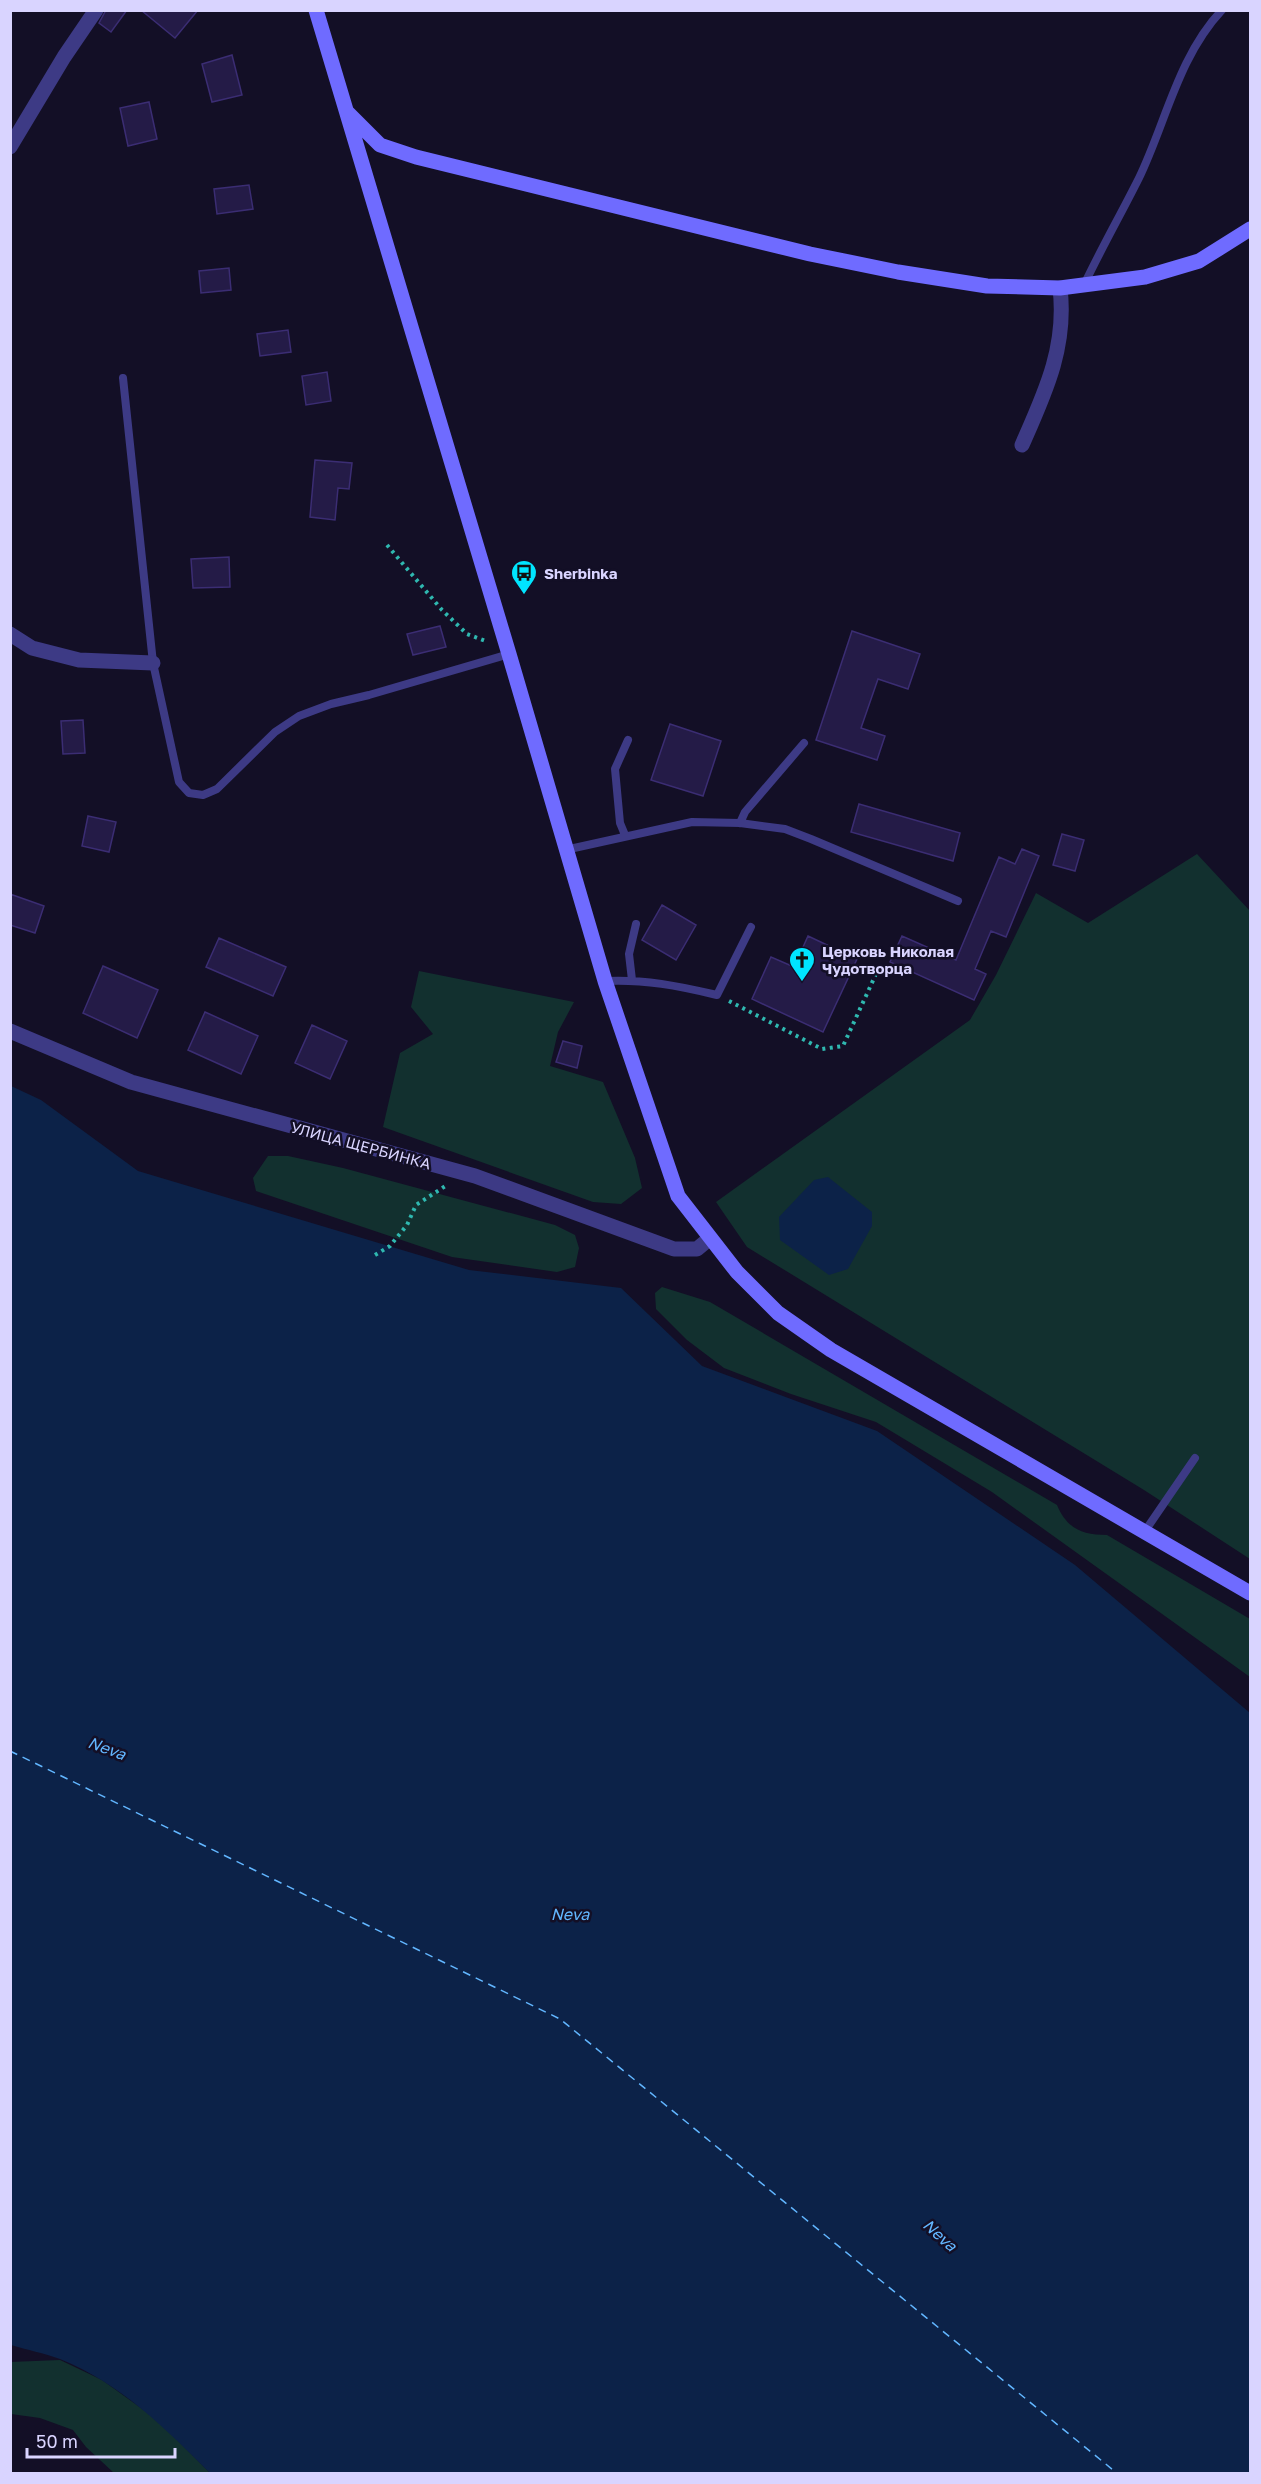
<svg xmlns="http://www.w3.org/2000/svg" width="1261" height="2484" font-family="'Golos Text',sans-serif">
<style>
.green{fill:#12302f}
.water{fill:#0c2248}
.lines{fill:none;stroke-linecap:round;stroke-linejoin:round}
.ferry{stroke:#62b6ff;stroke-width:1.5;stroke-dasharray:8 6;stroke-linecap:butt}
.building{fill:#241b47;stroke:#3b2d73;stroke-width:1.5}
.path{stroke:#2fb8b0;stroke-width:4;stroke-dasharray:3 4.5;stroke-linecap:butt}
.lane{stroke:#3d3a85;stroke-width:8}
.street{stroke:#3d3a85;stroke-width:15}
.secondary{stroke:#6f6bff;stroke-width:15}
.labels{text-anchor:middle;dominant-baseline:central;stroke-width:5;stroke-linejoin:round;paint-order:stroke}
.poi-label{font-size:15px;font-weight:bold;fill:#d9d4ff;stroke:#130f26;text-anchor:start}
.street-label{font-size:15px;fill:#d9d4ff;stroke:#130f26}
.water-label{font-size:16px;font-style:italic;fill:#62b6ff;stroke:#130f26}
</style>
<rect width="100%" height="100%" fill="#130f26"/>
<path class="green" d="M 1197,854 L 1250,911 L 1250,1559 L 1144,1490 L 747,1247 L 716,1202 L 970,1020 L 996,975 L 1036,893 L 1088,923 Z
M 419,971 L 574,1002 L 558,1032 L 550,1066 L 603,1082 L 635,1158 L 642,1188 L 621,1204 L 593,1202 L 383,1127 L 400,1053 L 433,1034 L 411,1007 Z
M 268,1156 L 288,1156 L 343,1168 L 555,1225 L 575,1235 L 579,1248 L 575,1267 L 557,1272 L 452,1257 L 256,1191 L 253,1178 Z
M 662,1287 L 710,1302 L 1057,1505 C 1067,1529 1083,1535 1107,1535 L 1250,1619 L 1250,1677 L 992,1492 L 876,1422 L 791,1394 L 724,1368 L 687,1340 L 656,1309 L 655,1293 Z
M 60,2360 L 102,2380 L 159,2421 L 210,2473 L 114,2473 L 86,2447 L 73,2430 L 40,2418 L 11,2414 L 10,2362 Z"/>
<path class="water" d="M 11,1086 L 41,1100 L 138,1171 L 469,1270 L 621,1288 L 702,1366 L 877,1431 L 1075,1565 L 1250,1713 L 1250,2473 L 210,2473 C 166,2429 120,2383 60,2359 C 44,2353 27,2350 11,2345 Z
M 828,1177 L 872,1212 L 872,1226 L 848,1269 L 829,1275 L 780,1240 L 779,1217 L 814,1180 Z"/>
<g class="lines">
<path class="ferry" d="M 10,1751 L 560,2019 L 1118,2474"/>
</g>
<path class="building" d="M 106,10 L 127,10 L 111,32 L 99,23 Z
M 141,10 L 198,10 L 175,38 Z
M 232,55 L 242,95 L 212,102 L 202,64 Z
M 149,102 L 157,139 L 128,146 L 120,108 Z
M 249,185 L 253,209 L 217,214 L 214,189 Z
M 229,268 L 231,290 L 201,293 L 199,271 Z
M 288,330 L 291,352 L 260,356 L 257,334 Z
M 327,372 L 331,401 L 306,405 L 302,376 Z
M 315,460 L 352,463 L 349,489 L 338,488 L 335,520 L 310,517 Z
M 229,557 L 230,587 L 193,588 L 191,559 Z
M 440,626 L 446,647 L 413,655 L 407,634 Z
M 852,631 L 920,654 L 908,689 L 878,679 L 861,728 L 885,736 L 877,760 L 816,740 Z
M 83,720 L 85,753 L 63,754 L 61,721 Z
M 670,724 L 721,741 L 703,796 L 651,780 Z
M 859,804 L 960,833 L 953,861 L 851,832 Z
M 88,816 L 116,822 L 109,852 L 82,846 Z
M 1062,834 L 1084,840 L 1075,871 L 1053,865 Z
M 1022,849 L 1039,856 L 1006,937 L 991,931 L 975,969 L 986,974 L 974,1000 L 890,962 L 902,936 L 956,960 L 999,857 L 1015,864 Z
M 10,894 L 44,906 L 35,933 L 10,925 Z
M 662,905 L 696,925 L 676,960 L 642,940 Z
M 808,936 L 857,959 L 823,1032 L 752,999 L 771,957 L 794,967 Z
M 219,938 L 286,967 L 273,996 L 206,967 Z
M 103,966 L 158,990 L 137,1038 L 83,1013 Z
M 205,1012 L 258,1036 L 241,1074 L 188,1050 Z
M 312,1025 L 347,1041 L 330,1079 L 295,1063 Z
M 563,1041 L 582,1046 L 577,1068 L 556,1062 Z"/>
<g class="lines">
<path class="path" d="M 387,545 L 442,610 L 467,634 L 488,642
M 729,1001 L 822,1049 L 843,1046 L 876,974
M 375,1255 L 390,1246 L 407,1225 L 416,1205 L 447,1185"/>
<path class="lane" d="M 1084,285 C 1101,249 1121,214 1139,178 C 1166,122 1178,57 1222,10
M 123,378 L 153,663 L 179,782 L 189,793 L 203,795 L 217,789 L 275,732 L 299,716 L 331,704 L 369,695 L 509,654
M 740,823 L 745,812 L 804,743
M 625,835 L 620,823 L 615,769 L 628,740
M 565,850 L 692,822 L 740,823 L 785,829 L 811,839 L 958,901
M 632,980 L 629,954 L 636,924
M 605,981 C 644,979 679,986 717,995 L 751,927
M 1145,1531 L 1195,1458"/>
<path class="street" d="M 10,147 L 64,57 L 96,10
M 1022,445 C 1045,393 1067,347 1060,288
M 10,634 L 32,648 L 79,660 L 153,663
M 10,1031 L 131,1082 L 475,1176 L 674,1249 L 697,1249 L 709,1239"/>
<path class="secondary" d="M 316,10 L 509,654 L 605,981 L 678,1196 L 737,1272 L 778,1313 L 831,1350 L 1250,1593
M 348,113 L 380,145 L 416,157 L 810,254 L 898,272 L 987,286 L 1060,288 L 1145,277 L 1199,261 L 1250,229"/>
</g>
<defs>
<symbol id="bus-pin" viewBox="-11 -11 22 30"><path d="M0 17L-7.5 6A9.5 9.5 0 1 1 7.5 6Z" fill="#00e5ff" stroke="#130f26"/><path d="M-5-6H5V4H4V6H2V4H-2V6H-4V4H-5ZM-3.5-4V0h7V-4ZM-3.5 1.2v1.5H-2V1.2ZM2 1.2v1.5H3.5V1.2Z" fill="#111"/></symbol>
<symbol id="church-pin" viewBox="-11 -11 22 30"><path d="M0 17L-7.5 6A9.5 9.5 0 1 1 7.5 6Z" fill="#00e5ff" stroke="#130f26"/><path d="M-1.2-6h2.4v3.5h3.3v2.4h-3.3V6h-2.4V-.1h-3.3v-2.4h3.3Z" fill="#111"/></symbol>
</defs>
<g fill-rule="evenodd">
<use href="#bus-pin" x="509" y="558" width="30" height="40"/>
<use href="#church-pin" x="787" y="945" width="30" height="40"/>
</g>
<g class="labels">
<g class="poi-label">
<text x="544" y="573">Sherbinka</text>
<text x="822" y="951">Церковь Николая<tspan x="822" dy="17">Чудотворца</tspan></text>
</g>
<g class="street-label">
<text transform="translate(361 1145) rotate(15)">УЛИЦА ЩЕРБИНКА</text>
</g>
<g class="water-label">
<text transform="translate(107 1748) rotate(20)">Neva</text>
<text x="570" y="1914">Neva</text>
<text transform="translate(940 2235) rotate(42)">Neva</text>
</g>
</g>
<rect width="1261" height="2484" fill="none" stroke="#d9d4ff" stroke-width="24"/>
<path d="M27 2448v9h148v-9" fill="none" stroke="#d9d4ff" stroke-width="3"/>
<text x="36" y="2448" font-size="18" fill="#d9d4ff" stroke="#130f26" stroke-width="4.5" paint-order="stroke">50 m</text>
</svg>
